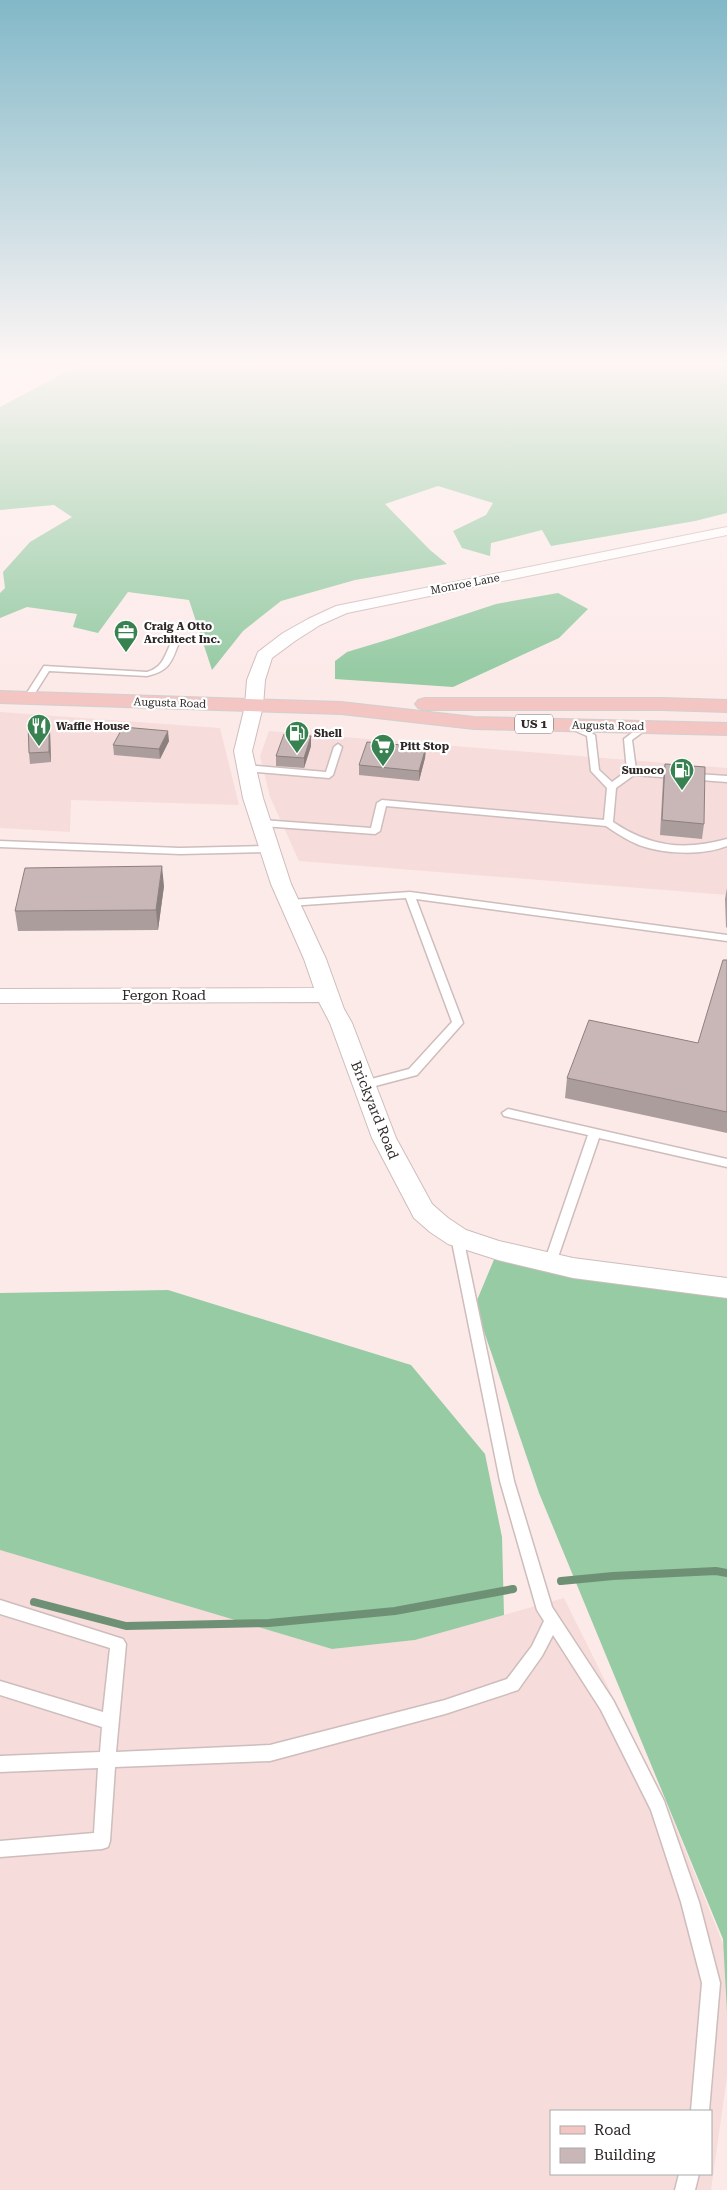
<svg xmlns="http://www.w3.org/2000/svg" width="727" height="2190" font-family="'Roboto Serif',serif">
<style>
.built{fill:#f6dcda;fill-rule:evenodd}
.forest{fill:#96cba4}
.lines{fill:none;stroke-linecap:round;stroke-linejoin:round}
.stream{stroke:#6e9175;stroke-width:8}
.lane-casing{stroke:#cebdbc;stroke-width:3}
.street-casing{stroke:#cebdbc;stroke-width:2}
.primary-casing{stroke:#d1d0cf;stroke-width:2}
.lane{fill:#fff;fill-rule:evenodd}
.street{fill:#fff;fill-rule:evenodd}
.primary{fill:#f3c5c3;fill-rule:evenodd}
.wall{fill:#ac9d9d}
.shaded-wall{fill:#8c807f}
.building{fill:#c8b7b6;stroke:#8c807f}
.labels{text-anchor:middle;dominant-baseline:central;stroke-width:4.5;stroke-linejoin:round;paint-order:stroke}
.far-street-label{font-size:11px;fill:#2e2827;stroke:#fff}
.far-poi-label{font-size:11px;font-weight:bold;fill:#2e2827;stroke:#fff;text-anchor:start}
.shield{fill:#fff;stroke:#6d6868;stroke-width:1}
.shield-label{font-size:12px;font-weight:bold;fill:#2e2827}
.street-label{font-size:14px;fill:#2e2827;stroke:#fff}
</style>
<rect width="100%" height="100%" fill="#fceae9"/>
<path class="built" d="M 0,712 L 220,728 L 239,805 L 71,800 L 70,832 L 0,828 Z
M 269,731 L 727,768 L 727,895 L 299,861 L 270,797 L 260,756 Z
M 0,1550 L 332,1649 L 415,1640 L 564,1598 L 669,1810 L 727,1954 L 727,2076 L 711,2190 L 0,2190 ZM 551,2111 L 711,2111 L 711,2174 L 551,2174 Z"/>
<path class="forest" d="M 77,366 L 727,366 L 727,513 L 695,521 L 551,546 L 542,530 L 491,543 L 490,556 L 462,548 L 453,531 L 486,515 L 493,503 L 438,486 L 385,504 L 430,550 L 447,564 L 355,580 L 281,601 L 243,631 L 212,670 L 189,600 L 128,592 L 98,633 L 73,627 L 77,614 L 27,607 L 0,618 L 0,593 L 5,588 L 3,572 L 30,542 L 72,517 L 54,505 L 0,510 L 0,407 Z
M 558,593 L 588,609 L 559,638 L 453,687 L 335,679 L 335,661 L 347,652 L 390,639 L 496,604 Z
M 498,1250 L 727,1290 L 727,2012 L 723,1939 L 539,1493 L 475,1305 Z
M 168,1290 L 411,1365 L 485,1454 L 502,1537 L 504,1615 L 415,1640 L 332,1649 L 0,1550 L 0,1293 Z"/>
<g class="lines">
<path class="stream" d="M 561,1581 L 613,1576 L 716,1571 L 727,1573
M 34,1602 L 126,1626 L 269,1623 L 395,1611 L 513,1589"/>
<defs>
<path id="lane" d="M 171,643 L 178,645 C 171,664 168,671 147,676 L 49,671 L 30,701 L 24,701 L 23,699 L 44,666 L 147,672 C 163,667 164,657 171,643 Z
M 572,723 L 595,735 L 599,770 L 612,782 L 627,771 L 624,739 L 645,723 L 649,726 L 648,728 L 632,740 L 636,770 L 727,776 L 727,782 L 634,775 L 616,788 L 613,822 C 650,847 684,851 727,839 L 727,846 C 702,856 664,854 639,845 C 627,840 616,833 606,826 L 386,806 L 380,831 L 375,834 L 262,826 L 257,823 L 262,820 L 371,828 L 377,803 L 382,800 L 604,820 L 607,788 L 591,771 L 587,736 L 569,728 L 569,724 Z
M 338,744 L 342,747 L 333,775 L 329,778 L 246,771 L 242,768 L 246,765 L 326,772 L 334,747 Z
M 0,841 L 180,848 L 270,846 L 275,849 L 270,852 L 180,854 L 0,847 Z
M 410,892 L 727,935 L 727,941 L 416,899 L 463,1023 L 417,1075 L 364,1089 L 358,1085 L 360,1082 L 409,1069 L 452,1022 L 406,898 L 289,906 L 284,903 L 289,900 Z
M 508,1109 L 727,1159 L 727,1167 L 599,1138 L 556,1263 L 554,1266 L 546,1266 L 544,1263 L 588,1135 L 504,1116 L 502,1113 Z
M 457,1232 L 461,1234 L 463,1237 L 514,1481 L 552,1607 L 613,1700 L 664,1801 L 699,1902 L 720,1983 L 709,2111 L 691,2111 L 702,1983 L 681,1902 L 651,1810 L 601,1710 L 553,1635 L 542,1656 L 518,1690 L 445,1714 L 270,1761 L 115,1767 L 110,1841 L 108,1847 L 102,1849 L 0,1857 L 0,1841 L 94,1833 L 98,1768 L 0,1772 L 0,1756 L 100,1752 L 102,1727 L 0,1695 L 0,1681 L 103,1712 L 110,1648 L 0,1614 L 0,1600 L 123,1639 L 126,1644 L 116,1752 L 270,1745 L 445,1700 L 507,1679 L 532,1646 L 544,1621 L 537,1610 L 500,1481 L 451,1237 L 453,1234 Z
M 679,2174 L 699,2174 L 695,2190 L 675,2190 Z"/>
<path id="street" d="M 727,527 L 727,535 L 347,613 L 320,625 L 295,641 L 272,658 L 265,680 L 263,706 L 252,751 L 263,798 L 291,884 L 326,959 L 344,1009 L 352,1023 L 396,1138 L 432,1204 L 448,1218 L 466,1230 L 499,1241 L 573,1258 L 727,1278 L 727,1298 L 573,1278 L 498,1260 L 448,1244 L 430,1232 L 414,1218 L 372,1138 L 330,1023 L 319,1002 L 0,1003 L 0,989 L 314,988 L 304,959 L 271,884 L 243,798 L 234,751 L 245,706 L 247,680 L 258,652 L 283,633 L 308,619 L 336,606 Z"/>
<path id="primary" d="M 0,691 L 341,702 L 474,717 L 727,723 L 727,735 L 474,729 L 341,714 L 0,703 Z
M 425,698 L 662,698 L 727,700 L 727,712 L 662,710 L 425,710 L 418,708 L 415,704 L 418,700 Z"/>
</defs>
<use href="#lane" class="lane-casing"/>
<use href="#street" class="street-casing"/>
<use href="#primary" class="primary-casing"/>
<use href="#lane" class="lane"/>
<use href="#street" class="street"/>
<use href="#primary" class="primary"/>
</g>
<path class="wall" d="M 50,731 L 51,762 L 30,764 L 29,753 Z
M 311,736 L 311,746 L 304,768 L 276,766 L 276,756 Z
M 169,741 L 160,759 L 114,755 L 113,745 Z
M 426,747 L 425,758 L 419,781 L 359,775 L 359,765 Z
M 665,764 L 704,824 L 702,839 L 660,835 L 663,779 Z
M 164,886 L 158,930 L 18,931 L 15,911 Z
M 727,888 L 727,928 L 726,927 L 725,899 Z
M 727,960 L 727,1133 L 565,1098 L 567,1078 L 698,1043 Z"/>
<path class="shaded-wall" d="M 49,721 L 50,731 L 51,762 L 49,752 Z
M 168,731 L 169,741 L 160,759 L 159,749 Z
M 311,736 L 311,746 L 304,768 L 304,758 Z
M 426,747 L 425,758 L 419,781 L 419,771 Z
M 162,866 L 164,886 L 158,930 L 156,910 Z"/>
<path class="building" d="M 49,721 L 49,752 L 29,753 L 28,722 Z
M 123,727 L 168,731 L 159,749 L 113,745 Z
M 284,734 L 311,736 L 304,758 L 276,756 Z
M 367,742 L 426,747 L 419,771 L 359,765 Z
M 665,764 L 705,767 L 704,824 L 662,820 Z
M 162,866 L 156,910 L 15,911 L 25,868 Z
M 723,960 L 727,960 L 727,1112 L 567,1078 L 589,1020 L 698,1043 Z"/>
<linearGradient id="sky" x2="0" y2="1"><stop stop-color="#82b8c8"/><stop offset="0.54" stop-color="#fef6f5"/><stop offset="1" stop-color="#fef6f5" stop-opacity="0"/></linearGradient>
<rect width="727" height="672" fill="url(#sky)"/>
<defs>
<symbol id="office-pin" viewBox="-11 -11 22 30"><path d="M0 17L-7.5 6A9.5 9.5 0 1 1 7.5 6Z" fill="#378250" stroke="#fff"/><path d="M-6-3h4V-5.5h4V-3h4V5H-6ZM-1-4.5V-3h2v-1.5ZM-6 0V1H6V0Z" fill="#fff"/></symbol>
<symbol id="restaurant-pin" viewBox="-11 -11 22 30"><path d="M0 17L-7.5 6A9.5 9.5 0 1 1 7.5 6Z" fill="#378250" stroke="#fff"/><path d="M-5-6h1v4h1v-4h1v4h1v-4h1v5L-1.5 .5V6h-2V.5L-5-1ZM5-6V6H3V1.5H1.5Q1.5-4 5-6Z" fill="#fff"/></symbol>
<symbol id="fuel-pin" viewBox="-11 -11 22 30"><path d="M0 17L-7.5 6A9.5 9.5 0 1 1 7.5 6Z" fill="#378250" stroke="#fff"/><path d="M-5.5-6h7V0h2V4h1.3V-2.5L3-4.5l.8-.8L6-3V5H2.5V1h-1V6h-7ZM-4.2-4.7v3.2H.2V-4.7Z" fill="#fff"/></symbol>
<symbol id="supermarket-pin" viewBox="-11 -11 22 30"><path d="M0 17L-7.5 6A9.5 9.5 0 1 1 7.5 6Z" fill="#378250" stroke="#fff"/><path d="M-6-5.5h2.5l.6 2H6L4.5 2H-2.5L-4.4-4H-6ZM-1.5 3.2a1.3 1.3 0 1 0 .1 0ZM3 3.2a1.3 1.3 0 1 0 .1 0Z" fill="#fff"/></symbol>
</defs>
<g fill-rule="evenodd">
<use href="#office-pin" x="112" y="618" width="28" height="38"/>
<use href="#restaurant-pin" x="25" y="712" width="28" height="38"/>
<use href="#fuel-pin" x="283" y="719" width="28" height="38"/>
<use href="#supermarket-pin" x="369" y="732" width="28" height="38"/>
<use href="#fuel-pin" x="668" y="756" width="28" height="38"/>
</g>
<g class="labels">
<g class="far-street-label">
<text transform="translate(465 584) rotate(-11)">Monroe Lane</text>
<text transform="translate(170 703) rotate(2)">Augusta Road</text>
<text transform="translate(608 726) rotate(1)">Augusta Road</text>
</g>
<g class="far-poi-label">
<text x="144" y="626">Craig A Otto<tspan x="144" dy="13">Architect Inc.</tspan></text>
<text x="56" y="726">Waffle House</text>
<text x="314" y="733">Shell</text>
<text x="400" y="746">Pitt Stop</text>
<text x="664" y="770" text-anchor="end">Sunoco</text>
</g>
<rect class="shield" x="515" y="714.5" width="38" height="19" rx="4"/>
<g class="shield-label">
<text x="534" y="724">US 1</text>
</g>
<g class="street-label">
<text x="164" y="995">Fergon Road</text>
<text transform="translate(375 1110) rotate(68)">Brickyard Road</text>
</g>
</g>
<rect x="550" y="2110" width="162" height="65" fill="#ffffff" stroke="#aba9a9"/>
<rect x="560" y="2126" width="25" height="8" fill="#f3c5c3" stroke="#aba9a9"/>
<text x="594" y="2135" font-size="15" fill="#2e2827">Road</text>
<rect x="560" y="2148" width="25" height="15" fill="#c8b7b6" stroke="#aba9a9"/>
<text x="594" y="2160" font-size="15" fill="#2e2827">Building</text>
</svg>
